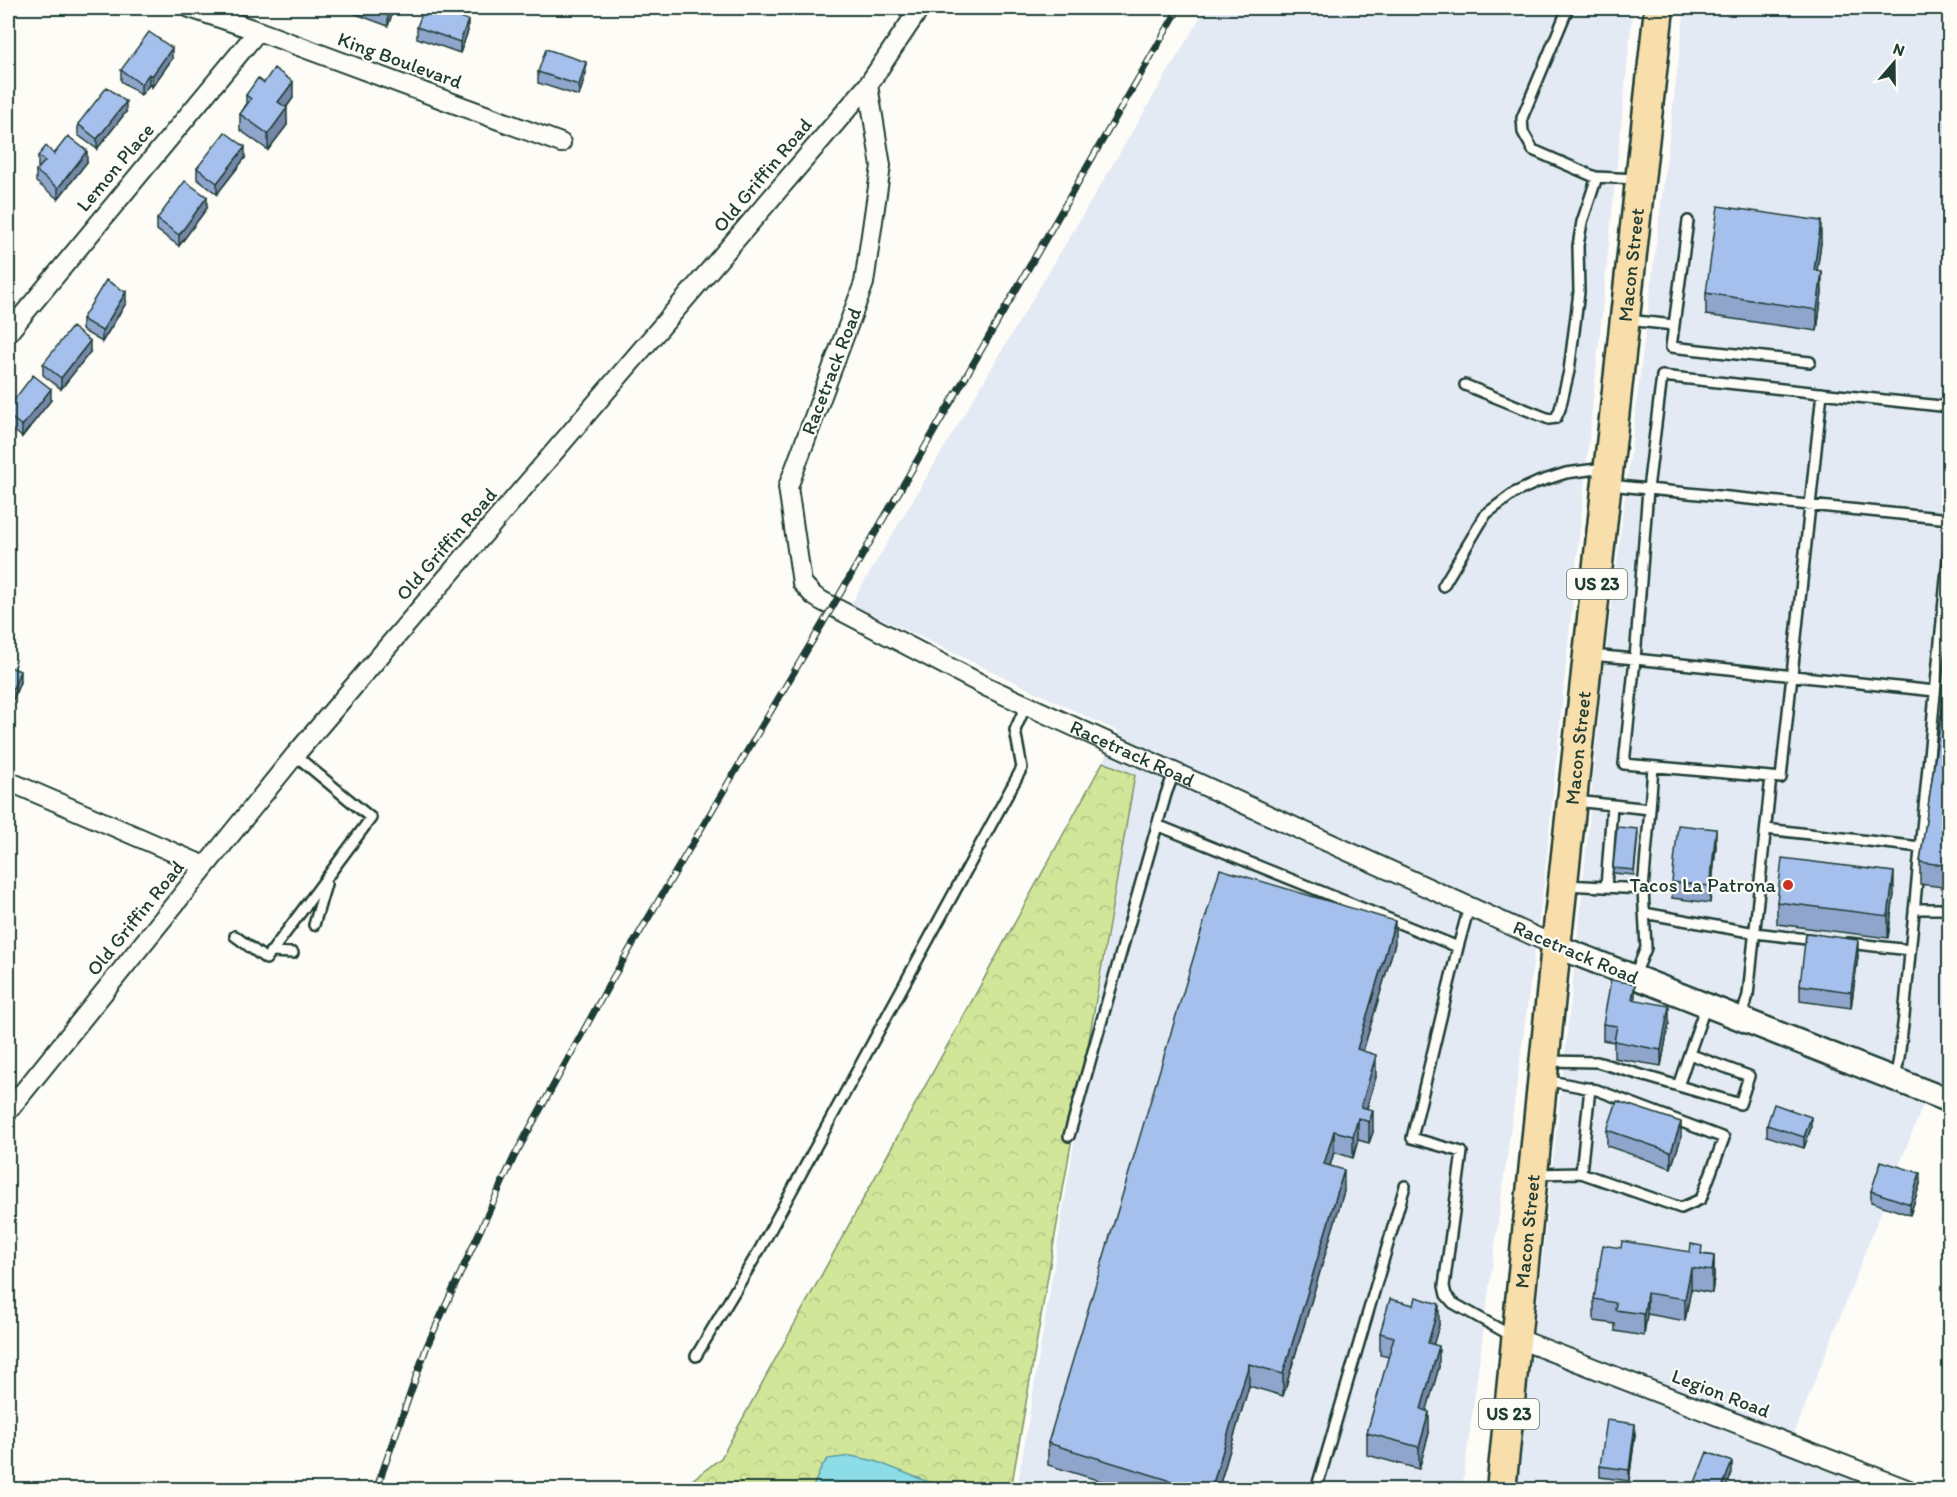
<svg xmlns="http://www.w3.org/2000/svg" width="1957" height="1497" font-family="Itim,sans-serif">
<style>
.built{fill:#e3eaf4}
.forest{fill:url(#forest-crowns);stroke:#789267;stroke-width:1.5}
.water{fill:#8cdde8;stroke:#609da0;stroke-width:1.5}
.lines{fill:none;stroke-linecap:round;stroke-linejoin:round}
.service-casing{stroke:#1f3d34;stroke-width:14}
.minor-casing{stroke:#1f3d34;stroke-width:22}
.tertiary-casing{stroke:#1f3d34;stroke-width:27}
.primary-casing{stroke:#1f3d34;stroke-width:33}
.service{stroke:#fdfcf7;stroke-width:9}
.minor{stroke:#fdfcf7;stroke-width:18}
.tertiary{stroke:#fdfcf7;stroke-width:22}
.primary{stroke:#f8deab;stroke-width:28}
.rail-casing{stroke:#1f3d34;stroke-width:7}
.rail{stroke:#fdfcf7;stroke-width:4.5;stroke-dasharray:14;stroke-linecap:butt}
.wall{fill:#8fa5cc;stroke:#1f3d34;stroke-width:1.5}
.shaded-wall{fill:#7486a6;stroke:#1f3d34;stroke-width:1.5}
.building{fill:#a6c0ed;stroke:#1f3d34;stroke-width:1.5}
.poi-dot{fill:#c8321e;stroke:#fdfcf7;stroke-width:2}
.labels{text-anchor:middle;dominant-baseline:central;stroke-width:4.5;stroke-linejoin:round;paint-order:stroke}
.shield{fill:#fdfcf7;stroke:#62766e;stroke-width:1.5}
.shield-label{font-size:18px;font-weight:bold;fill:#1f3d34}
.street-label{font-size:20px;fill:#1f3d34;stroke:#fdfcf7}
.poi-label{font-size:20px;fill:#1f3d34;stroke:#fdfcf7;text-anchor:end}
</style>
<defs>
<pattern id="forest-crowns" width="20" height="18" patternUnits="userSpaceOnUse" patternTransform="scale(1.5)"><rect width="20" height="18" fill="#d2e69a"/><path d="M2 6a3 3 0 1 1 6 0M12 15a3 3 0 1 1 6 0" fill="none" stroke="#b4c685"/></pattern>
</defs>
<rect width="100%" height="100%" fill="#fdfcf7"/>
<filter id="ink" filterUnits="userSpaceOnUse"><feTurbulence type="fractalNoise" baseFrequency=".0167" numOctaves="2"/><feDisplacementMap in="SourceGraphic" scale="12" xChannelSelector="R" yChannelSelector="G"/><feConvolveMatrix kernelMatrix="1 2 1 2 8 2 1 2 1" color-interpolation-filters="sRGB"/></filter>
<g filter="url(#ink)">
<path class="built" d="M 1206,8 L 1633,8 L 1544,882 L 1462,1489 L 1017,1489 L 1135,775 L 1103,762 L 1119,732 L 851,604 Z
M 1685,8 L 1949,8 L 1949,1100 L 1928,1092 L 1794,1434 L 1928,1489 L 1517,1490 L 1580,915 L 1602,684 Z"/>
<path class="forest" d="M 1103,762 L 1135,775 L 1011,1489 L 679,1490 L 721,1458 Z"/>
<path class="water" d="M 851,1456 L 875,1461 L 946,1489 L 812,1489 L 822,1466 L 828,1459 Z"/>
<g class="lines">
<defs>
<path id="service" d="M 1568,8 L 1522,118 L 1523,132 L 1533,150 L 1595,177 L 1638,179
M 1627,320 L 1674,325 L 1688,221
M 1674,325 L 1671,347 L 1810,362
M 1465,385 L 1549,419 L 1556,418 L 1560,409 L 1569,371 L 1579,292 L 1578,246 L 1582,222 L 1597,177
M 1610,485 L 1648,489 L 1662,376 L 1950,407
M 1443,586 L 1486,514 L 1514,493 L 1538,482 L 1566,473 L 1604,468
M 1591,655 L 1635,659 L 1624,764 L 1771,777 L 1748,995 L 1741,1019
M 1935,691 L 1635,659 L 1648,489 L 1950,519
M 1771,777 L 1781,778 L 1822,393
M 1575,801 L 1650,809 L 1643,889 L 1646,948 L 1634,977
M 1650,809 L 1653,767
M 1157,825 L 1458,947 L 1412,1138 L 1462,1152 L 1444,1286 L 1446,1295 L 1453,1303 L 1512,1336
M 1766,829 L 1920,847
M 1565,885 L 1643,889
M 1606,887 L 1612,806
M 1914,909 L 1950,909
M 1644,913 L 1755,933 L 1816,940
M 314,925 L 326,884
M 235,936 L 266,959 L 371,818 L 295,755
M 1848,943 L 1910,950
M 1458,947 L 1469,907
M 270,952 L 293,953
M 1547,1061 L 1597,1062 L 1740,1104 L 1749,1076 L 1689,1054 L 1706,1005
M 1895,1079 L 1899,1058 L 1904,1016 L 1950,538
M 1678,1086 L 1689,1054
M 1069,1136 L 1166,794 L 1174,773
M 1581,1173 L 1590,1088
M 1535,1174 L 1581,1173 L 1681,1208 L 1701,1199 L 1724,1138 L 1597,1090 L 1545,1080
M 696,1356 L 760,1249 L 1022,768 L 1015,730 L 1026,705
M 1316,1490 L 1405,1186"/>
<g id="minor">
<path d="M 190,8 L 258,31 L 561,143"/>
<path id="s1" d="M 868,85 L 881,166 L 864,283 L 788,487 L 802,583 L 814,596 L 822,601 L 987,687 L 1556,946"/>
<path d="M 8,333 L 258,31"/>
<path d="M 8,781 L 205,866"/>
<path d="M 8,1111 L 295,755 L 868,85 L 920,8"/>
<path d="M 1516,1338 L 1909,1490"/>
</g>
<path id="tertiary" d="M 1556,946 L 1950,1101"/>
<g id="primary">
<path id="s2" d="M 1501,1490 L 1556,946 L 1659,8"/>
</g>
</defs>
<use href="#service" class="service-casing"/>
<use href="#minor" class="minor-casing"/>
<use href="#tertiary" class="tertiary-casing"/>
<use href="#primary" class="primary-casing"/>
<use href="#service" class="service"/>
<use href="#minor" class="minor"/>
<use href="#tertiary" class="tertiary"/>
<use href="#primary" class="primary"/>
<defs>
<path id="rail" d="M 376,1490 L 427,1346 L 514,1157 L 611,981 L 833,606 L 1179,8"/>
</defs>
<use href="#rail" class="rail-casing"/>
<use href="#rail" class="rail"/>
</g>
<path class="wall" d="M 8,8 L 16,8 L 12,23 L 8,22 Z
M 353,8 L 394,8 L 388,26 L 353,13 Z
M 417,27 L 468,31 L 460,53 L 417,38 Z
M 172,59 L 152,87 L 149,85 L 141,95 L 121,81 L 121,70 Z
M 538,72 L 586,73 L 579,96 L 538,83 Z
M 264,83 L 293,98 L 286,108 L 287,125 L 268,150 L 240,130 L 240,114 L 246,105 L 246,95 Z
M 126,112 L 97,149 L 78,135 L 78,124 Z
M 54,154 L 87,162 L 58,199 L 36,182 L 36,171 L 40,168 L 38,167 L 38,156 Z
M 245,158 L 217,194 L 197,179 L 197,168 Z
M 207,208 L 179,246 L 157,230 L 157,219 Z
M 1821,243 L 1817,270 L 1822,292 L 1817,331 L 1706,315 L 1706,293 Z
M 126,303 L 102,342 L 82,330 L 82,319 Z
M 90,352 L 61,389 L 43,375 L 43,364 Z
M 51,400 L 22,437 L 8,426 L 8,408 Z
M 1950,656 L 1950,888 L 1920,884 L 1920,862 Z
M 8,666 L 20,682 L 12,702 L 8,701 Z
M 1638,834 L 1634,875 L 1613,873 L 1613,868 Z
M 1716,846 L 1710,903 L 1672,898 L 1672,882 Z
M 1894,894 L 1888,938 L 1777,924 L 1777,902 Z
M 1395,943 L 1363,1051 L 1376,1077 L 1367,1108 L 1373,1132 L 1369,1143 L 1358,1140 L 1353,1158 L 1334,1152 L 1330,1166 L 1344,1191 L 1283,1396 L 1249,1386 L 1218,1490 L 1130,1490 L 1048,1465 L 1048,1443 Z
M 1858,956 L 1851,1008 L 1800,1001 L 1800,985 Z
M 1635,1000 L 1669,1023 L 1661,1066 L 1614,1058 L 1614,1042 L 1603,1040 L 1603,1024 Z
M 1767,1125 L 1811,1128 L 1804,1148 L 1767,1136 Z
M 1607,1130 L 1681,1138 L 1671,1168 L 1607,1146 Z
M 1920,1184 L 1910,1215 L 1871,1202 L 1871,1191 Z
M 1621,1248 L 1690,1252 L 1714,1256 L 1714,1277 L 1712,1293 L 1691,1289 L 1685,1321 L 1647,1314 L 1644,1336 L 1615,1331 L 1615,1324 L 1594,1321 L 1594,1299 Z
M 1439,1325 L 1433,1344 L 1439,1367 L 1426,1411 L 1429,1433 L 1419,1469 L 1367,1455 L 1367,1433 L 1389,1357 L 1380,1355 L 1380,1333 Z
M 1635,1435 L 1629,1481 L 1600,1477 L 1600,1466 Z"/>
<path class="shaded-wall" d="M 13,8 L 16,8 L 12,23 L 12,12 Z
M 391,8 L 394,8 L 388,26 L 388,15 Z
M 468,20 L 468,31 L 460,53 L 460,42 Z
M 172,48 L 172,59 L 152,87 L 152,76 Z
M 586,62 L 586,73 L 579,96 L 579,85 Z
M 149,74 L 149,85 L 141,95 L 141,84 Z
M 293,82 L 293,98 L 278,118 L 278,102 Z
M 126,102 L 126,112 L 97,149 L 97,139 Z
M 287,108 L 287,125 L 268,150 L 268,134 Z
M 245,147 L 245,158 L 217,194 L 217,183 Z
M 87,151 L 87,162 L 58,199 L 58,188 Z
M 207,197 L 207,208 L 179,246 L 179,235 Z
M 1821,221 L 1821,243 L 1814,291 L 1814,270 Z
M 1822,271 L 1822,292 L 1817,331 L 1817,310 Z
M 126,292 L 126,303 L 102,342 L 102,331 Z
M 90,341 L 90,352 L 61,389 L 61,378 Z
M 51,389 L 51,400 L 22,437 L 22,426 Z
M 12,438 L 12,449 L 8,454 L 8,443 Z
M 20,671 L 20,682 L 12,702 L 12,691 Z
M 1716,829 L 1716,846 L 1710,903 L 1710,886 Z
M 1894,872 L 1894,894 L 1888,938 L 1888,916 Z
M 1395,921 L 1395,943 L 1357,1071 L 1357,1049 Z
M 1858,940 L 1858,956 L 1851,1008 L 1851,992 Z
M 1635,984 L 1635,1001 L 1632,999 Z
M 1669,1006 L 1669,1023 L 1661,1066 L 1661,1050 Z
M 1376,1055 L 1376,1077 L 1363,1120 L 1361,1107 Z
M 1373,1110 L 1373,1132 L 1369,1143 L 1369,1122 Z
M 1811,1117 L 1811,1128 L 1804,1148 L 1804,1137 Z
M 1358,1118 L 1358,1140 L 1353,1158 L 1353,1136 Z
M 1681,1122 L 1681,1138 L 1671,1168 L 1671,1152 Z
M 1334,1131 L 1334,1152 L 1324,1185 L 1324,1164 Z
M 1344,1170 L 1344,1191 L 1283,1396 L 1283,1374 Z
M 1920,1173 L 1920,1184 L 1910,1215 L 1910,1204 Z
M 1714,1256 L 1714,1277 L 1712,1293 L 1712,1271 Z
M 1691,1268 L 1691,1289 L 1685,1321 L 1685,1299 Z
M 1647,1293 L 1647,1314 L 1644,1336 L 1644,1314 Z
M 1439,1304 L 1439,1325 L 1428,1364 L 1428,1343 Z
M 1439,1346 L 1439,1367 L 1421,1431 L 1421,1409 Z
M 1249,1364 L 1249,1386 L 1218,1490 L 1211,1490 Z
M 1429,1412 L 1429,1433 L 1419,1469 L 1419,1447 Z
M 1635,1424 L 1635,1435 L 1629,1481 L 1629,1470 Z
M 1732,1462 L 1732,1473 L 1725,1490 L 1721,1490 Z"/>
<path class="building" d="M 8,8 L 13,8 L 12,12 L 8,11 Z
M 367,8 L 391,8 L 388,15 Z
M 424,8 L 432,8 L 468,20 L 460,42 L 417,27 Z
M 149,32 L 172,48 L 152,76 L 149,74 L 141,84 L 121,70 Z
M 546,49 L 586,62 L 579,85 L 538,72 Z
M 274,68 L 293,82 L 278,102 L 287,108 L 268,134 L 240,114 L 251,99 L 246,95 L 258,78 L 264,83 Z
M 107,87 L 126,102 L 97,139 L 78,124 Z
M 225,132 L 245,147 L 217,183 L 197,168 Z
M 68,136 L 87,151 L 58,188 L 36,171 L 45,161 L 38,156 L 46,146 L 54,154 Z
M 185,181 L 207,197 L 179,235 L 157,219 Z
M 1718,206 L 1821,221 L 1814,270 L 1822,271 L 1817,310 L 1706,293 Z
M 106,280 L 126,292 L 102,331 L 82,319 Z
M 72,327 L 90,341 L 61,378 L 43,364 Z
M 33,375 L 51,389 L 22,426 L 8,415 L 8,408 Z
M 8,435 L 12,438 L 8,443 Z
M 1950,656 L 1950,866 L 1920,862 Z
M 8,666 L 20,671 L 12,691 L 8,690 Z
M 1678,825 L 1716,829 L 1710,886 L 1672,882 Z
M 1617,827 L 1638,829 L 1634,870 L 1613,868 Z
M 1782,858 L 1894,872 L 1888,916 L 1777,902 Z
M 1220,869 L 1395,921 L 1357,1049 L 1376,1055 L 1361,1107 L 1373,1110 L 1369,1122 L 1358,1118 L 1353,1136 L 1334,1131 L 1324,1164 L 1344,1170 L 1283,1374 L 1249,1364 L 1211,1490 L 1201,1490 L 1048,1443 Z
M 1806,933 L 1858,940 L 1851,992 L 1800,985 Z
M 1611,980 L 1635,984 L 1632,999 L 1669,1006 L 1661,1050 L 1614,1041 L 1617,1026 L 1603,1024 Z
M 1617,1101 L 1681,1122 L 1671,1152 L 1607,1130 Z
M 1774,1104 L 1811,1117 L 1804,1137 L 1767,1125 Z
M 1881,1161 L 1920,1173 L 1910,1204 L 1871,1191 Z
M 1622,1241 L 1690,1252 L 1691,1244 L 1702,1246 L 1701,1254 L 1714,1256 L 1712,1271 L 1691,1268 L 1685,1299 L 1647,1293 L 1644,1314 L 1615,1310 L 1616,1303 L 1594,1299 L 1603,1245 L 1621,1248 Z
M 1416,1297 L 1439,1304 L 1428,1343 L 1439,1346 L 1421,1409 L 1429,1412 L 1419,1447 L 1367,1433 L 1394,1337 L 1380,1333 L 1390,1299 L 1414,1305 Z
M 1607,1420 L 1635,1424 L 1629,1470 L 1600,1466 Z
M 1707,1452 L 1732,1462 L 1721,1490 L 1692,1490 Z"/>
</g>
<circle class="poi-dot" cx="1788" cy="885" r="6"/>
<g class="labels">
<g class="shield">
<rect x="1567" y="569" width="60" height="30" rx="4.5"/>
<rect x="1479" y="1399" width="60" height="30" rx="4.5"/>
</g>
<g class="shield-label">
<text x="1597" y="584">US 23</text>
<text x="1509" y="1414">US 23</text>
</g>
<g class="street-label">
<text transform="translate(400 60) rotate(20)">King Boulevard</text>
<text transform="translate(115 167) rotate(-50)">Lemon Place</text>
<text transform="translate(762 175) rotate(-50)">Old Griffin Road</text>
<text stroke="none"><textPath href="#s2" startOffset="1232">Macon Street</textPath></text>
<text transform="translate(831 371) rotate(-69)">Racetrack Road</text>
<text transform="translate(446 544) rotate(-49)">Old Griffin Road</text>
<text stroke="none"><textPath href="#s2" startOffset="746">Macon Street</textPath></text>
<text stroke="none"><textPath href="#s1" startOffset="888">Racetrack Road</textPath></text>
<text transform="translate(135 918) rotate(-51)">Old Griffin Road</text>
<text transform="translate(1576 952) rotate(23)">Racetrack Road</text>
<text stroke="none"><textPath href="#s2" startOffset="260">Macon Street</textPath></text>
<text transform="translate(1721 1393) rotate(21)">Legion Road</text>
</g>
<g class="poi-label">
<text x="1776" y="885">Tacos La Patrona</text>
</g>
</g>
<rect width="1957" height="1497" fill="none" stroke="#fdfcf7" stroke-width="30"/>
<rect x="15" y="15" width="1927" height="1467" fill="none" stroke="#1f3d34" stroke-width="2" filter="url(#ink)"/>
<g transform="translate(1894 63) rotate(20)" stroke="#fdfcf7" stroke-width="4.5" paint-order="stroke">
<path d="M0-4.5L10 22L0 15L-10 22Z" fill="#1f3d34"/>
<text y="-9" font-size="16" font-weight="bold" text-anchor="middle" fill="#1f3d34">N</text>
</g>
</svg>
